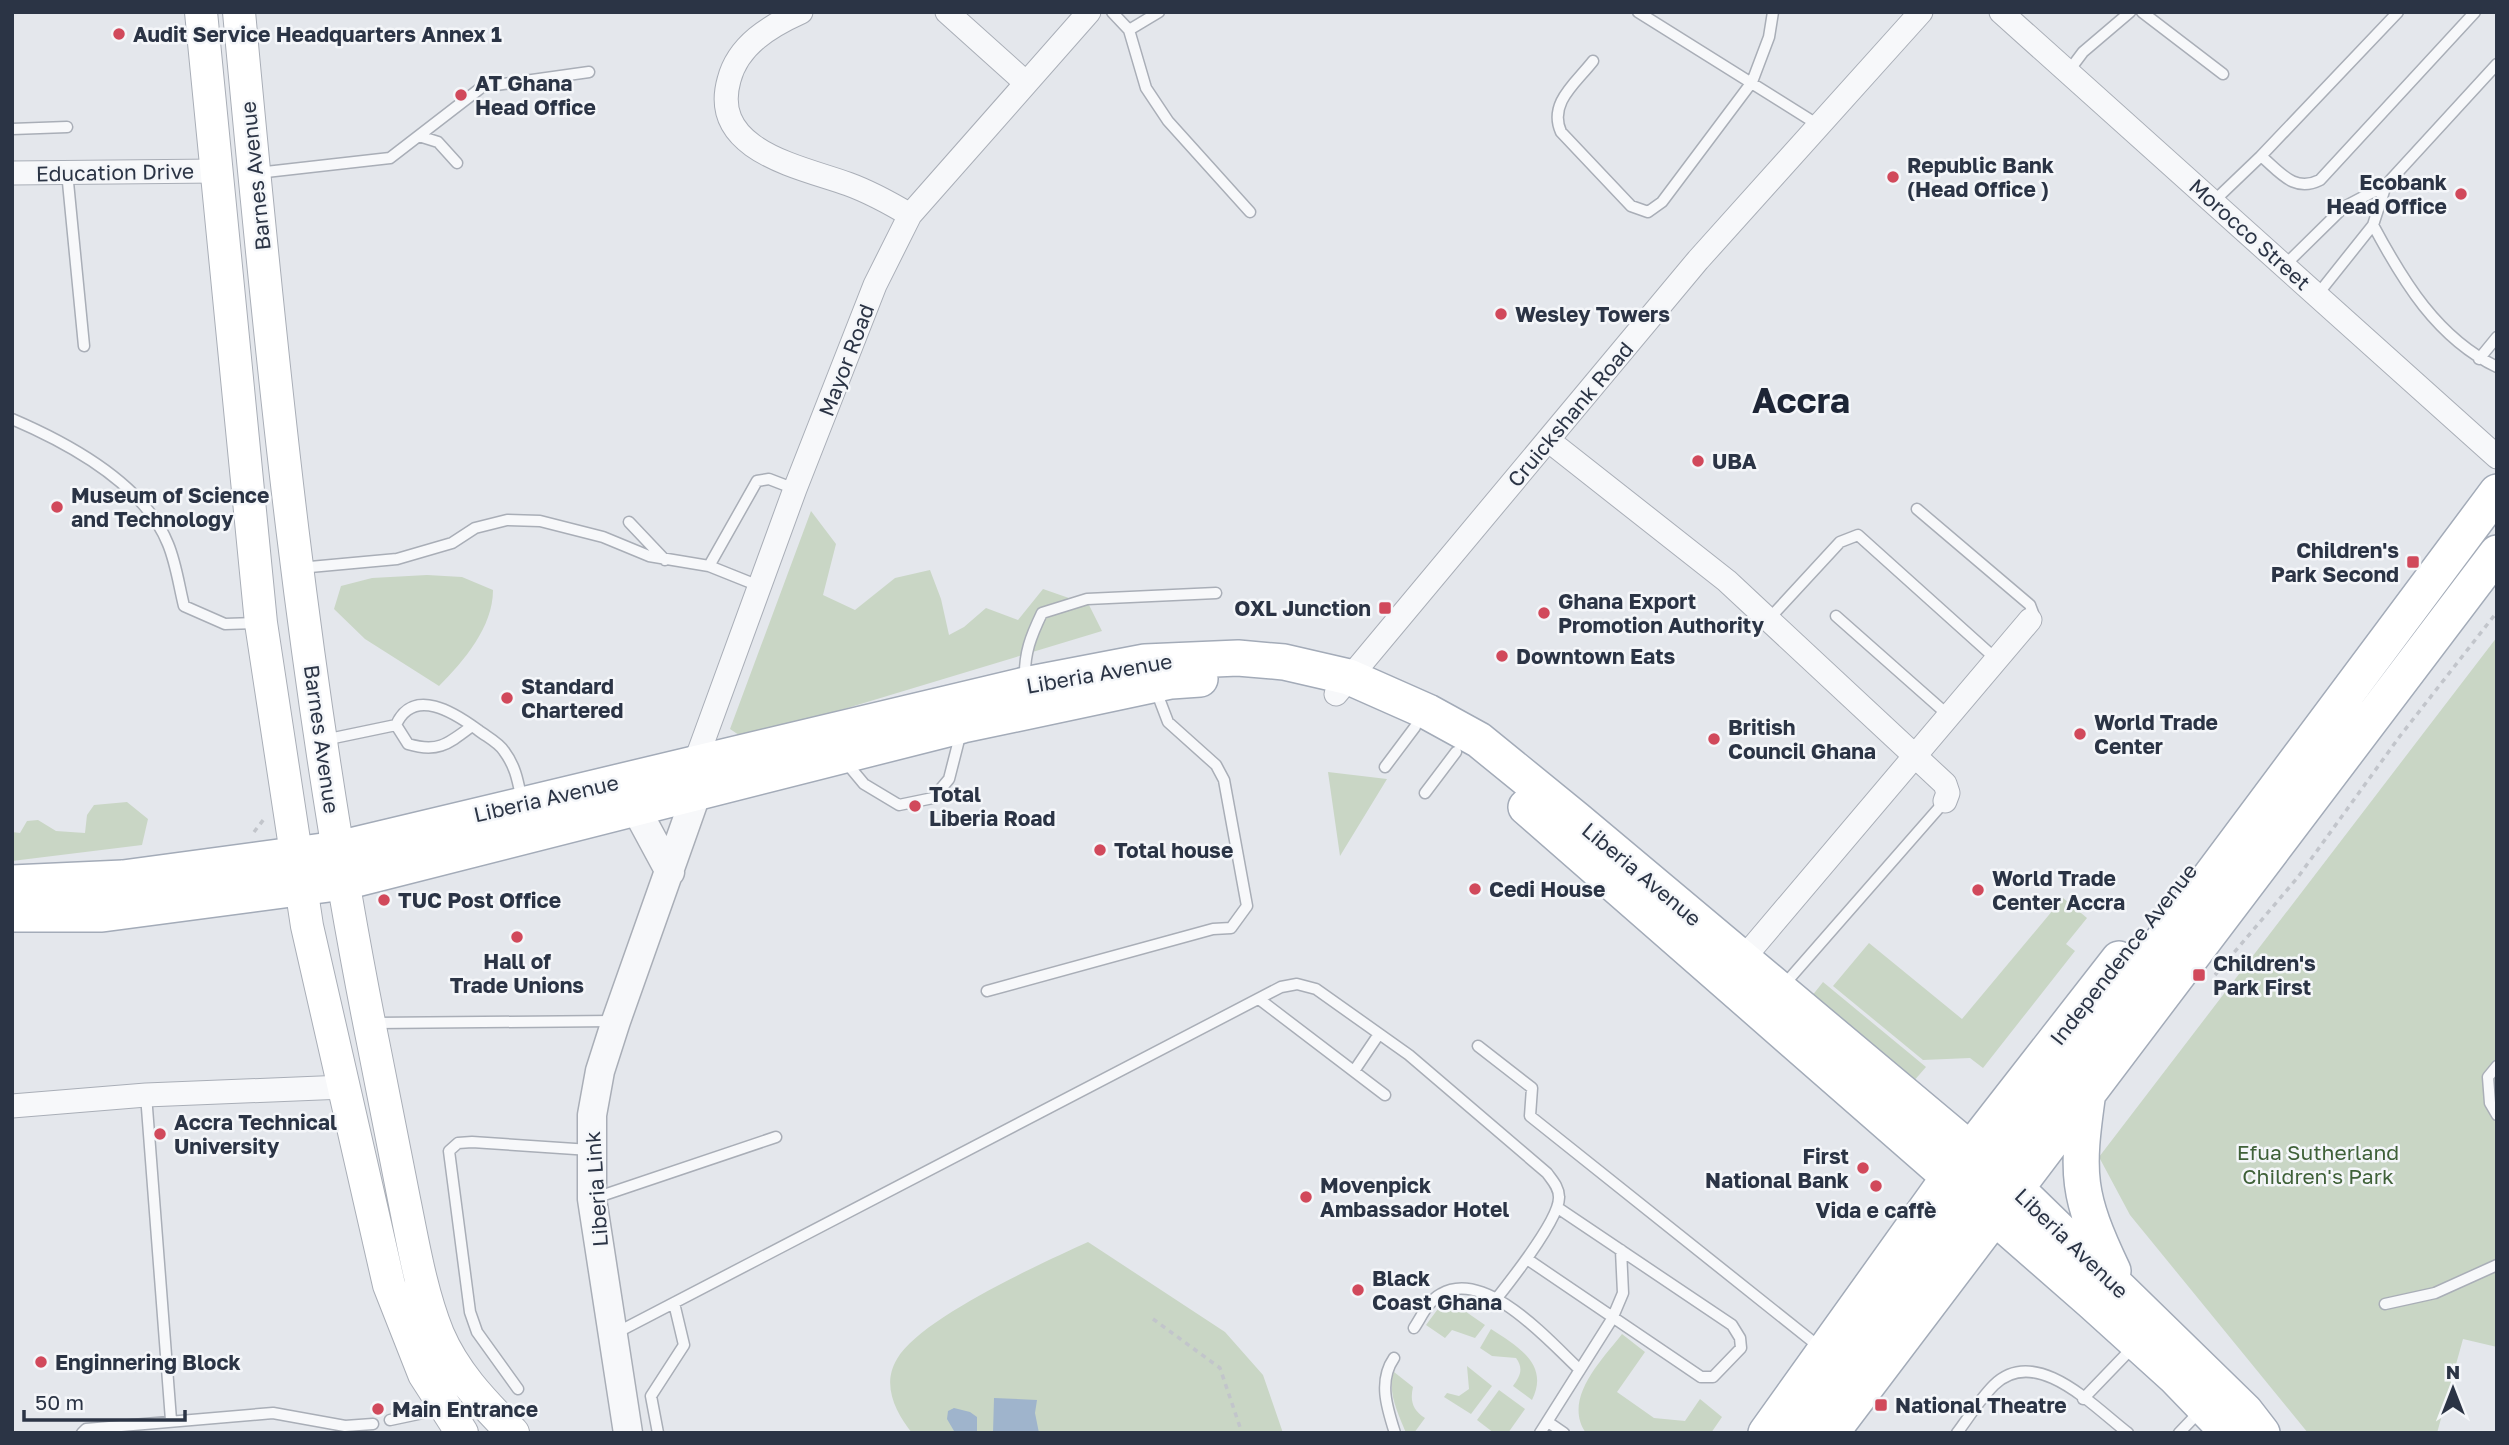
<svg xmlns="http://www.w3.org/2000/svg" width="2509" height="1445" font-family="'Golos Text',sans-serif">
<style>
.green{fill:#c9d6c5}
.water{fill:#9fb4cc}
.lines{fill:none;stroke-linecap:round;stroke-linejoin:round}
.service-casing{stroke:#a9aeb7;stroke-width:13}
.minor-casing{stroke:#a9aeb7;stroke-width:25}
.tertiary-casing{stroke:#a9aeb7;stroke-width:31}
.secondary-casing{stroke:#a9aeb7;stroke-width:34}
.primary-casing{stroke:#a3abb8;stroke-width:38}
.path{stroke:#c2c5cb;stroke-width:3.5;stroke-dasharray:5 5;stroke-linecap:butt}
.service{stroke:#f7f8fa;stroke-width:10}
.minor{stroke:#f7f8fa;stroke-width:23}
.tertiary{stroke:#f7f8fa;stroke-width:28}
.secondary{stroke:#fff;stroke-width:32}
.primary{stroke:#fff;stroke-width:35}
.poi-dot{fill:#d1495b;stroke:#f4f6f9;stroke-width:2.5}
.labels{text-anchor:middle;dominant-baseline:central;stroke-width:5;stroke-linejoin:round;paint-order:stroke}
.poi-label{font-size:21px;font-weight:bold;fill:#2b3445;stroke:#f4f6f9;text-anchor:start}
.street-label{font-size:21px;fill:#2b3445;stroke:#f4f6f9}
.park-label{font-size:21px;fill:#3f6138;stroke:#f4f6f9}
.town-label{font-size:35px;font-weight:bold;fill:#1d2536;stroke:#f4f6f9}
</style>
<rect width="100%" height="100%" fill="#e4e7ec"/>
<path class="green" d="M 811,511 L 836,544 L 823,595 L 855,610 L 895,578 L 930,570 L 941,599 L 949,635 L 964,627 L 986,608 L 1018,620 L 1043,589 L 1089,605 L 1102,631 L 745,739 L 730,729 Z
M 427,575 L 462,577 L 493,590 C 493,627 464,661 439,686 L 365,639 L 334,609 L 341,586 L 372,578 Z
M 2497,637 L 2497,1347 L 2463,1339 L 2437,1433 L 2308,1433 L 2130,1215 L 2099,1157 Z
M 1328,772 L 1387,779 L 1340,856 Z
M 127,802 L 148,819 L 142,845 L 12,861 L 12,832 L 20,833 L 27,821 L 38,820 L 56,831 L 85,833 L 87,815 L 94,805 Z
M 2063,898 L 2087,918 L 2066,944 L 2075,951 L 1983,1068 L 1970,1058 L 1923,1060 L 1833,986 L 1869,943 L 1962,1019 Z
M 1823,982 L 1926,1067 L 1906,1090 L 1804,1006 Z
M 1088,1242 L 1225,1332 L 1263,1375 L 1283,1433 L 912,1433 C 896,1413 881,1385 897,1359 C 920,1318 1042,1263 1088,1242 Z
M 1446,1298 L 1485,1325 L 1475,1338 L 1452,1330 L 1445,1338 L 1426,1325 Z
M 1491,1329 C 1517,1346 1550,1364 1532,1400 L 1513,1386 C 1520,1376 1524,1369 1516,1358 L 1492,1356 L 1480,1348 Z
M 1622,1334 L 1645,1352 L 1617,1392 L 1654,1418 L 1685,1421 L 1700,1399 L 1722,1417 L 1711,1433 L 1586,1433 C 1562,1399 1602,1360 1622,1334 Z
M 1467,1366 L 1492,1386 L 1471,1414 L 1444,1397 L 1447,1393 L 1459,1396 L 1469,1389 Z
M 1394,1372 L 1413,1387 C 1410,1400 1412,1410 1425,1418 L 1414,1433 L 1406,1433 C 1398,1413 1387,1392 1394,1372 Z
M 1499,1390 L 1525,1409 L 1508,1433 L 1494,1433 L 1477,1420 Z"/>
<path class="water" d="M 994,1398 L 1037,1400 L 1035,1413 L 1039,1433 L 993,1433 Z
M 954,1408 L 970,1412 L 977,1417 L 977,1433 L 954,1431 L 947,1419 L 948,1411 Z"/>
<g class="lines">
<defs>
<path id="service" d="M 1112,12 L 1129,30 L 1146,88 L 1168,121 L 1250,212
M 1638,12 L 1820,126
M 2142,12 L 2223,74
M 2398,12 L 2261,156 C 2280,172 2294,193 2320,180 L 2475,12
M 1129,30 L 1159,12
M 1593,61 C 1576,83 1548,103 1561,132 L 1631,206 L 1648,212 L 1662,202 L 1752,82 L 1769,37 L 1773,12
M 2068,72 L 2083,52 L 2130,12
M 12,129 L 67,127
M 419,136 L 438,142 L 457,163
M 67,172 L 84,346
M 257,173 L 390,158 L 482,87 L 589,72
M 2214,201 L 2261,156
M 2373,225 C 2403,281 2437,338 2497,367
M 2285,265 L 2344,207 L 2386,185 L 2497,64
M 2318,294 L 2373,225 L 2386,185
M 2479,359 L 2497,337
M 12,419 C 68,443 144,484 168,544 C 176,563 179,586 184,606 L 225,624 L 258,623
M 1917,509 L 2030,605 L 2033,613 L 2030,620
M 629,522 L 665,560
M 709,566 L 757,481 L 769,479 L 795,489
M 299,568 L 397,559 L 452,543 L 475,528 L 507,520 L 540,521 L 603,537 L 649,556 L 709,566 L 759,586
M 1836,616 L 1948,715
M 1768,620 L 1840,542 L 1858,535 L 1996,659
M 1025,679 C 1024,653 1031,636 1042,613 L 1087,599 L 1216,593
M 396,725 L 408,744 C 438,753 448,744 472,726
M 324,740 L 396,725 C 413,686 455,713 478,730 C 487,737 498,742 504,751 C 516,767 518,782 522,801
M 844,760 L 864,784 L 899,805 L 933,798 L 949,779 L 961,732
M 1385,767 L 1415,727
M 1425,793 L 1456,752
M 1783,986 L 1945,801
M 987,991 L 1213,929 L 1231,928 L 1247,906 L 1224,780 L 1216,765 L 1168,722 L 1155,688
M 1259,999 L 1385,1095
M 374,1023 L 614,1021
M 1478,1046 L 1532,1088 L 1530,1116 L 1822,1349
M 2497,1066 L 2488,1077 L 2490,1103 L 2497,1115
M 1354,1071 L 1379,1034
M 146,1095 L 171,1420
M 595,1198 L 776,1137
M 1527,1259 L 1701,1377 L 1713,1377 L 1741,1348 L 1740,1338 L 1732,1325 L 1558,1208
M 2385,1304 L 2435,1293 L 2497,1265
M 1414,1328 C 1422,1316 1428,1301 1441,1294 C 1486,1268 1550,1342 1580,1370
M 616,1333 L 1281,987 L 1297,984 L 1316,989 L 1409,1055 L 1547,1173 C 1552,1180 1559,1187 1559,1197 C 1560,1218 1512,1279 1497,1298
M 1394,1358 C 1378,1381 1387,1408 1395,1433
M 518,1389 L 477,1332 L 470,1312 L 449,1151 L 458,1143 L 472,1142 L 590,1150
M 2083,1399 L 2135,1345
M 390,1420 L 442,1409
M 1548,1422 L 1564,1433
M 82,1433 L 86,1429 L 273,1413 L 345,1426 L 373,1424
M 658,1433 L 651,1396 L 684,1345 L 674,1303
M 1540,1433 L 1612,1319 L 1623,1293 L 1621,1250
M 1957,1433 C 1969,1417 1980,1399 1994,1385 C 2036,1344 2094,1407 2128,1433
M 2179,1433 L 2201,1410"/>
<path id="minor" d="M 801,12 C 770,26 738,45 729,80 C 709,151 801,167 848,184 C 870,192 890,203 910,215
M 947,12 L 1026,83
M 2001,12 L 2497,457
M 12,173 L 217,171
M 1548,440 L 1727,581 L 1945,784 L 1948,793 L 1945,801
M 1336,694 L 1698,260 L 1921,12
M 695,763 L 795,489 L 875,285 L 910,215 L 1089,12
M 1742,960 L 2030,620
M 12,1106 L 146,1095 L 344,1087"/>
<path id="tertiary" d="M 636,809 L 670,872
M 628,1433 L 592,1199 L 592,1115 L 600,1071 L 616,1021 L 697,792"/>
<path id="secondary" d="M 201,12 L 261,623 L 307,926 L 389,1285 L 424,1374 L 462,1433
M 239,12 C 271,358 305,706 374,1047 C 384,1098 394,1148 404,1199 C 413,1243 421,1292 438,1334 C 455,1374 483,1402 513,1433"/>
<path id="primary" d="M 1526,807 L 2092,1302 L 2176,1378 L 2229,1433
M 12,883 L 123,878 L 338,849 L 1025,685 L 1145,662 L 1238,658 L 1284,662 L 1349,677 L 1428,712 L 1479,740 L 1576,819 L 2016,1188 L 2245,1411 L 2262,1433
M 12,914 L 102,914 L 344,882 L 963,725 L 1171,681 L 1200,679
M 2088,1092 C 2076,1175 2077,1195 2113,1271
M 1991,1193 L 1993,1168 L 2497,492
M 1766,1433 L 1949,1177 L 2119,959
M 1805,1433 L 1969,1197 L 1973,1177
M 1831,1433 L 2497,553"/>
</defs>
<use href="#service" class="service-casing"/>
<use href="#minor" class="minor-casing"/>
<use href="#tertiary" class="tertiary-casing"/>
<use href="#secondary" class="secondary-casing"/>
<use href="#primary" class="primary-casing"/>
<path class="path" d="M 254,832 L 264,819
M 2215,975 L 2298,877 L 2400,736 L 2497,612
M 1153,1319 L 1220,1368 L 1242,1433"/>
<use href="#service" class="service"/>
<use href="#minor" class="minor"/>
<use href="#tertiary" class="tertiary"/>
<use href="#secondary" class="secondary"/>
<use href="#primary" class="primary"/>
</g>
<g class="poi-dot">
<circle cx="119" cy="34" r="7"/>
<circle cx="461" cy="95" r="7"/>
<circle cx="1893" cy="177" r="7"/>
<circle cx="2461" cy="194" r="7"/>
<circle cx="1501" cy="314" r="7"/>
<circle cx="1698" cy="461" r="7"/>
<circle cx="57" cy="507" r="7"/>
<rect x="2406" y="555" width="14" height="14" rx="3.5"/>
<rect x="1378" y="601" width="14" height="14" rx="3.5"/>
<circle cx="1544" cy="613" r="7"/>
<circle cx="1502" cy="656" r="7"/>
<circle cx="507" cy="698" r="7"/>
<circle cx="2080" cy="734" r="7"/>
<circle cx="1714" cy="739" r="7"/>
<circle cx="915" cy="806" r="7"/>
<circle cx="1100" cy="850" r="7"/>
<circle cx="1475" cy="889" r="7"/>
<circle cx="1978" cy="890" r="7"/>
<circle cx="384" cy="900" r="7"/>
<circle cx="517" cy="937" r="7"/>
<rect x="2192" y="968" width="14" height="14" rx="3.5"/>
<circle cx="160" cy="1134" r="7"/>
<circle cx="1863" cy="1168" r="7"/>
<circle cx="1876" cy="1186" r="7"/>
<circle cx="1306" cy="1197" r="7"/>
<circle cx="1358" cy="1290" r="7"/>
<circle cx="41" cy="1362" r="7"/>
<rect x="1874" y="1398" width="14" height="14" rx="3.5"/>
<circle cx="378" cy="1409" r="7"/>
</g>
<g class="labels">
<g class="poi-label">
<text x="133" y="34">Audit Service Headquarters Annex 1</text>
<text x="475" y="83">AT Ghana<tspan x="475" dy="24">Head Office</tspan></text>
<text x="1907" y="165">Republic Bank<tspan x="1907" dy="24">(Head Office )</tspan></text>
<text x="2447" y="182" text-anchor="end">Ecobank<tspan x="2447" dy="24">Head Office</tspan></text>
<text x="1515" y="314">Wesley Towers</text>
<text x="1712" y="461">UBA</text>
<text x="71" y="495">Museum of Science<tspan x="71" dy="24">and Technology</tspan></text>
<text x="2399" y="550" text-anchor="end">Children's<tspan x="2399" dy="24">Park Second</tspan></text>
<text x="1558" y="601">Ghana Export<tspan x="1558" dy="24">Promotion Authority</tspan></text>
<text x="1371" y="608" text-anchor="end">OXL Junction</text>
<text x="1516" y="656">Downtown Eats</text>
<text x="521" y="686">Standard<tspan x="521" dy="24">Chartered</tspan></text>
<text x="2094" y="722">World Trade<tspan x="2094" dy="24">Center</tspan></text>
<text x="1728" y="727">British<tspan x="1728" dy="24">Council Ghana</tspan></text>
<text x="929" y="794">Total<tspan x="929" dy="24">Liberia Road</tspan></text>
<text x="1114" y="850">Total house</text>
<text x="1992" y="878">World Trade<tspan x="1992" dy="24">Center Accra</tspan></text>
<text x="1489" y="889">Cedi House</text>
<text x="398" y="900">TUC Post Office</text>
<text x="517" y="961" text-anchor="middle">Hall of<tspan x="517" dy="24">Trade Unions</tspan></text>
<text x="2213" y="963">Children's<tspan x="2213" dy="24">Park First</tspan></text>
<text x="174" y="1122">Accra Technical<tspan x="174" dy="24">University</tspan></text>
<text x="1849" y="1156" text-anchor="end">First<tspan x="1849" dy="24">National Bank</tspan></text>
<text x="1320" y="1185">Movenpick<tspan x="1320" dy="24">Ambassador Hotel</tspan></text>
<text x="1876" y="1210" text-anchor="middle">Vida e caffè</text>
<text x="1372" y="1278">Black<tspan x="1372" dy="24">Coast Ghana</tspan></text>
<text x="55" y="1362">Enginnering Block</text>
<text x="1895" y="1405">National Theatre</text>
<text x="392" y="1409">Main Entrance</text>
</g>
<g class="street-label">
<text transform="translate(115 172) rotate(-1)">Education Drive</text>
<text transform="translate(255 176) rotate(-96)">Barnes Avenue</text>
<text transform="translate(2250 234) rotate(42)">Morocco Street</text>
<text transform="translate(846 360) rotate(-69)">Mayor Road</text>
<text transform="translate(1570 414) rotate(-50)">Cruickshank Road</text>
<text transform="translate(1099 673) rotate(-10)">Liberia Avenue</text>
<text transform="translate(322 739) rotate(82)">Barnes Avenue</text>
<text transform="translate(546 798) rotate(-13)">Liberia Avenue</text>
<text transform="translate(1642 874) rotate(40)">Liberia Avenue</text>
<text transform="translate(2123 954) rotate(-52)">Independence Avenue</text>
<text transform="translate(596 1189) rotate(-94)">Liberia Link</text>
<text transform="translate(2072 1243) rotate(44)">Liberia Avenue</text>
</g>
<g class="park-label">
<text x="2318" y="1152">Efua Sutherland<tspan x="2318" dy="24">Children's Park</tspan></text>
</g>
<g class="town-label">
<text x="1801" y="400">Accra</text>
</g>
</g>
<rect width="2509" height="1445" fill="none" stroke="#2b3445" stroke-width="28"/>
<g transform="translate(2453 1389)" stroke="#f4f6f9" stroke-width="5" paint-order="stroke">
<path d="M0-5L12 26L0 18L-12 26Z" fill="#2b3445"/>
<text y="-10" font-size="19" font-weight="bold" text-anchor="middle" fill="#2b3445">N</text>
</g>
<path d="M24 1410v10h161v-10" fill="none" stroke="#2b3445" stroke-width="3.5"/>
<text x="35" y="1410" font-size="21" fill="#2b3445" stroke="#f4f6f9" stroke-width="5" paint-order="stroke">50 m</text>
</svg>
